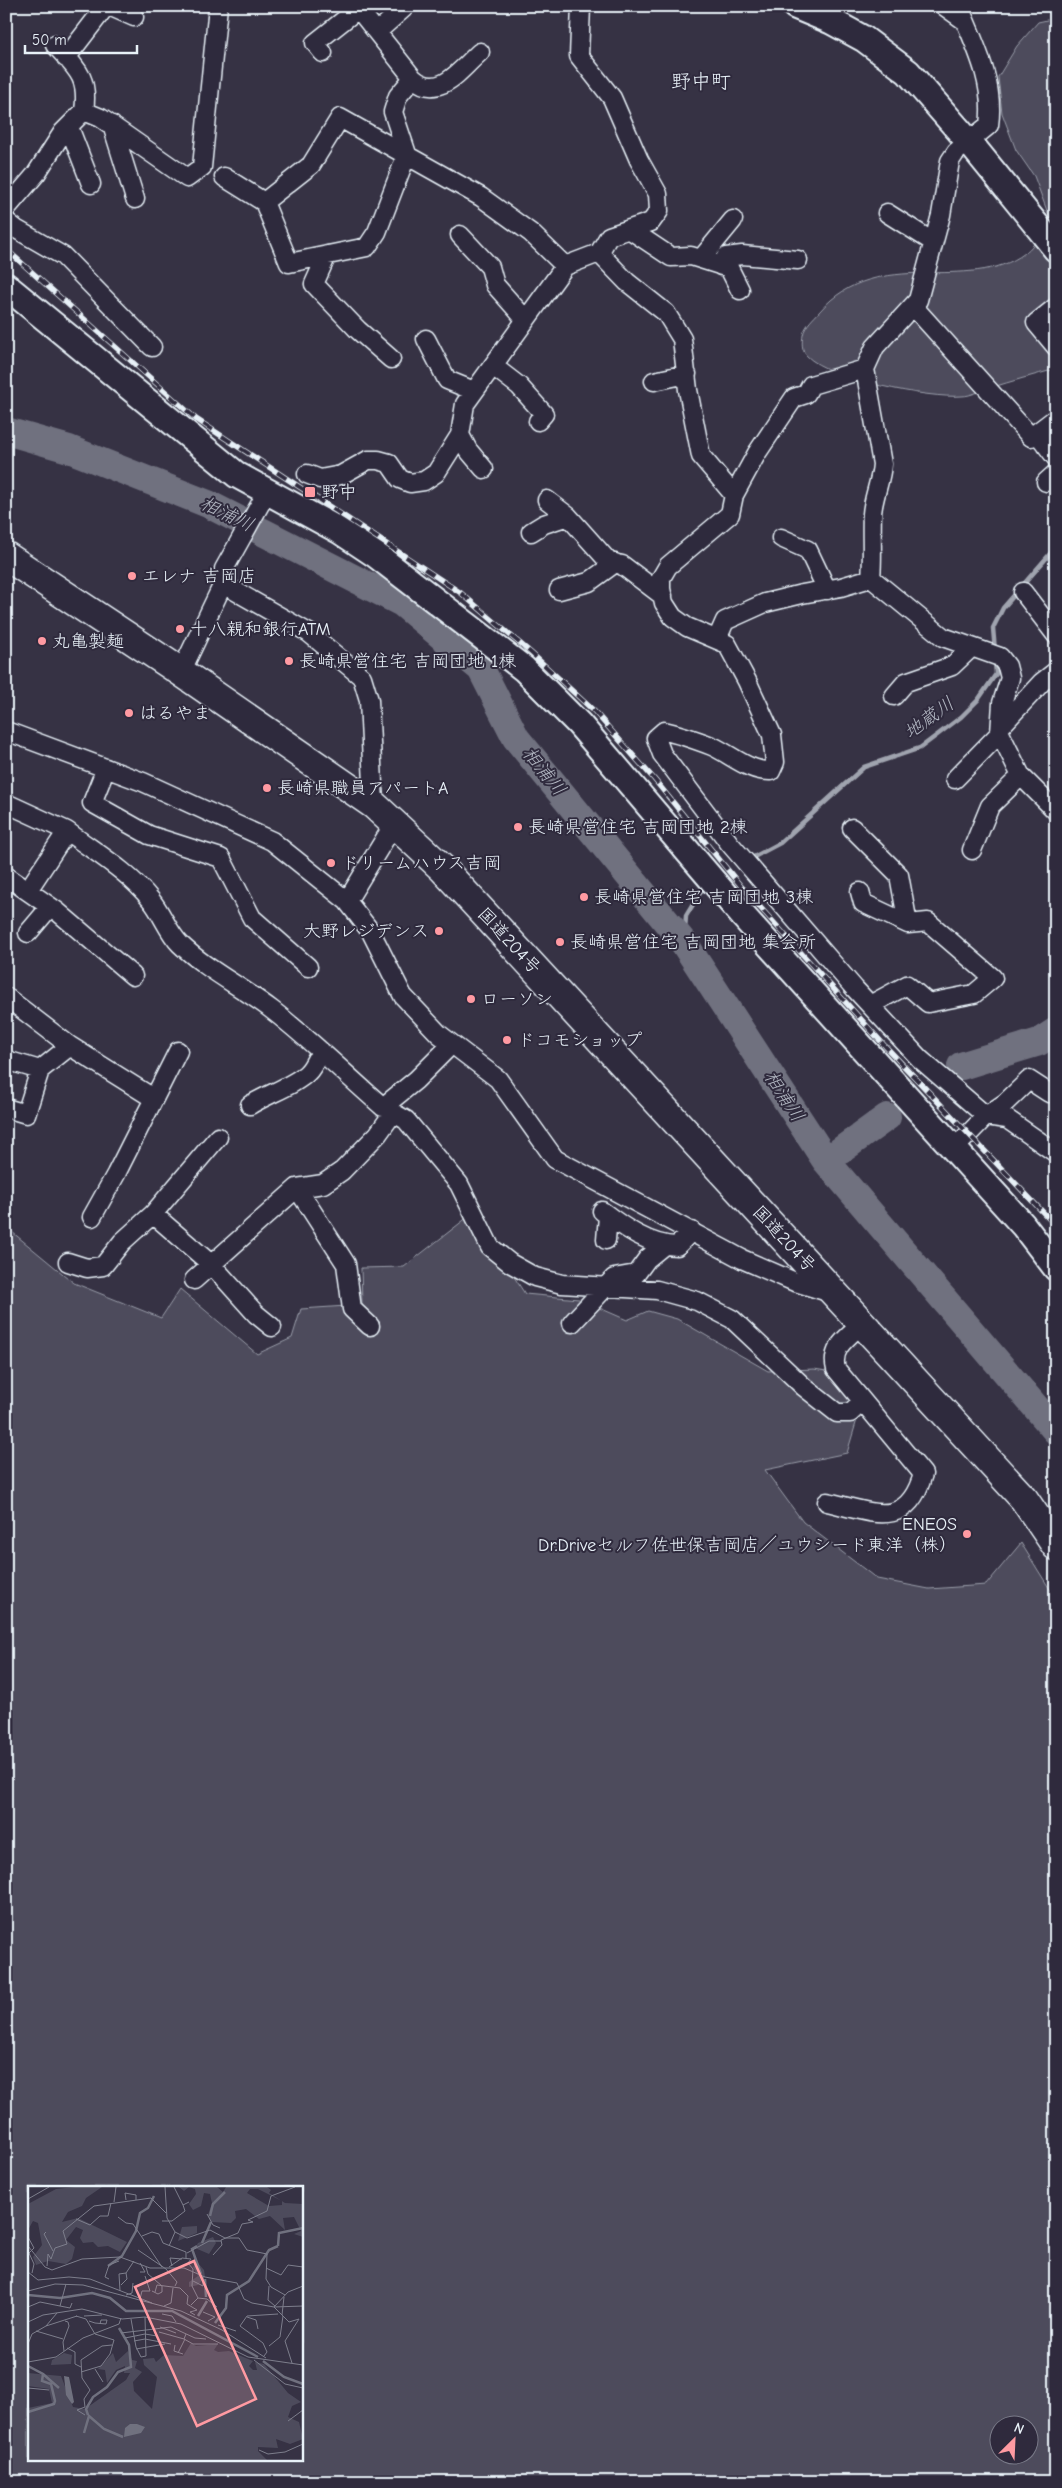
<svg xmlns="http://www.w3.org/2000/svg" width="1062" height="2488" font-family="'Comic Neue','Klee One',sans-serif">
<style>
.green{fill:#4d4b5c;stroke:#9a9eaa;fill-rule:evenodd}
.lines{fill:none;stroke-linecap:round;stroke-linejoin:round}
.stream{stroke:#a0a4af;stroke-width:4.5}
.river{stroke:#70717f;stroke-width:28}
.street-casing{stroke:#e8f1f8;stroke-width:21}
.secondary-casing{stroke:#e8f1f8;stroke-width:29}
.highway-casing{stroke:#e8f1f8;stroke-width:31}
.street{stroke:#2f2a3d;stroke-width:18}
.secondary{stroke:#2f2a3d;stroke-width:25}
.highway{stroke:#2f2a3d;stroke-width:28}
.rail-casing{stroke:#e8f1f8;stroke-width:5.5}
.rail{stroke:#2f2a3d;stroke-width:4;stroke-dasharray:11;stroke-linecap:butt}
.poi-dot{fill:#ff9aa2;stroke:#2f2a3d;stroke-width:2}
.labels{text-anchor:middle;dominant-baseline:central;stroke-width:4;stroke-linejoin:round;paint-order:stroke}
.poi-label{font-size:18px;fill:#e8f1f8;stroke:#2f2a3d;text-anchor:start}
.street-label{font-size:18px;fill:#e8f1f8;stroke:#2f2a3d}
.water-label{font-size:19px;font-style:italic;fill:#b2b7c2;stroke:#2f2a3d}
.quarter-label{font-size:20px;fill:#e8f1f8;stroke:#2f2a3d}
.inset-river{fill:none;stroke:#70717f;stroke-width:2.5}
.inset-road{fill:none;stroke:#7d7e8c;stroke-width:1}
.view{fill:#ff9aa2;fill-opacity:0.15;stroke:#ff9aa2;stroke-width:2.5}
.inset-edge{fill:none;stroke:#e8f1f8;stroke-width:2.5}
</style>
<rect width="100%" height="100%" fill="#363244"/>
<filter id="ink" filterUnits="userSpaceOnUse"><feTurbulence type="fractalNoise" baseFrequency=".02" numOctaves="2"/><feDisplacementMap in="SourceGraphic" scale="10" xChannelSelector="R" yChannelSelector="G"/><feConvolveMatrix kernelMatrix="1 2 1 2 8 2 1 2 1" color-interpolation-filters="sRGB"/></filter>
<g filter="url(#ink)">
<path class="green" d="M 1056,18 L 1056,369 C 1034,375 1012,381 990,388 C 982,390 971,396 962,396 C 929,399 829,379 807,356 C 801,350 802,342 803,335 C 805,325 814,318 820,311 C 877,245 970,295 1025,253 C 1037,243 1044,230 1049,216 L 1034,176 L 1016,150 L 1002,113 L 998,77 L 1017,46 L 1038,22 Z
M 473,1213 L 525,1294 L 579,1299 L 627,1320 L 648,1311 L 677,1319 L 768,1371 L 814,1369 L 846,1374 L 862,1403 L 847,1453 L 765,1470 L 803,1522 L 877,1579 L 929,1589 L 986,1585 L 1021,1543 L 1056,1599 L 1056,2482 L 6,2482 L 6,1227 L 74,1283 L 161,1318 L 180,1289 L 257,1354 L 292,1338 L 301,1309 L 362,1305 L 361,1268 L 404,1267 ZM 29,2187 L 301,2187 L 301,2459 L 29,2459 ZM 1000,2426 L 1030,2426 L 1030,2456 L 1000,2456 Z"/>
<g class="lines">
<path class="stream" d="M 995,651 L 993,628 L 1003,608 L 1056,547
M 750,859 L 780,843 L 864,767 L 920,748 L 961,717 L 978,700 L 996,674 L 995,661
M 684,943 L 686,916 L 703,888"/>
<path class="river" d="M 6,431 L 69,449 L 208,504 L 402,603 L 481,669 L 516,738 L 684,943 L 826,1161 L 1056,1431
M 961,1066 L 1039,1042 L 1056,1031
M 826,1161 L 887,1117"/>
<defs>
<path id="street" d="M 109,6 L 134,17
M 944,6 L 965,21
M 377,32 L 404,8
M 55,45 C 77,69 89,77 84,111
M 323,53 L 315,43 L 358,9
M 66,58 L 106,6
M 413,78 C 439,101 460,70 480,52
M 112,125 L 135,199
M 69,127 L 91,184
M 224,177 L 264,202 L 289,263 L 367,247 L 377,232 L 407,154 L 393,112 L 398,96 L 413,78 L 356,6
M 264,202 L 311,165 L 340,118 L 481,197 L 531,233 L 565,266 L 599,253 L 609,236 L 651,222 L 659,211 L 658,194 L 639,160 L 612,98 L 579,56 L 581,6
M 6,209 L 36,174 L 63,132 L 84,111 L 101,118 L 187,178 L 202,167 L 218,6
M 887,213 L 933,242
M 6,221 L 16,229 L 63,256 L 152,347
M 629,229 L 671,257 L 691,256 L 729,268 L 740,290
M 460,235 L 490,267 L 495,285 L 526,320
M 599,253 L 627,282 L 666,313 L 682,339 L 688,390 L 701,456 L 734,495 L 730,514 L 668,566 L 661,578 L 661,589 L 664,603 L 673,617 L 687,627 L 727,644 L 747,681 L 772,735 L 775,762 L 771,771 C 749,772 732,755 712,746 C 696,740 680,734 664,731 L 656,738 L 662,754 L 730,844 L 855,989 L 920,1059 L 986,1116 L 954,1149
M 327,255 L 314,284 L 358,330 L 391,359
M 701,259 L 733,220
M 721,266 L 726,257 L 742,255 L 798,260
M 913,306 L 1031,437 L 1056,418
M 1056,307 L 1036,323 L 1056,347
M 426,339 L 447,380 L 474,391
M 493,366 L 519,386 L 544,414 L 538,421
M 654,381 L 687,374
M 1037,433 L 1056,458
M 460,435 L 468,450 L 484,469
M 307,474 L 320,479 L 341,475 L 368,460 L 378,460 L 389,463 L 400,479 L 410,483 L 424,481 L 436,473 L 460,435 L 465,404 L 565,266
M 1046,482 L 1056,473
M 734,495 L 757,453 L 794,398 L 806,394 L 811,385 L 865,369
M 547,500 L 568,516 L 609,562 L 622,565 L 663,596
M 531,532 L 544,524 L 568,516
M 781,538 L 808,550 L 827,590
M 871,578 C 873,556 871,536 872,514 C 873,497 881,481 882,464 L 865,369 L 875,347 L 918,300 L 941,215 L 950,161 L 956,152 L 989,125 C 995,83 975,45 959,6
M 871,578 L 943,637 L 1000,657 L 1007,666 L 1010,678 L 1002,703 L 1000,733 L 1021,776 L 1056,811
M 223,584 L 309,633 L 362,677 L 369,700 L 374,805
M 559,590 L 589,582 L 615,563
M 1023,592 L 1056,635
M 717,639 L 725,621 L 765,603 L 802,594 L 841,587 L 871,578
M 181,672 L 223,584 L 224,569 L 267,492
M 894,696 L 906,682 L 952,666 L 971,648
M 1001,726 L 1042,682 L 1056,671
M 6,731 L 143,782 L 272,841 L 347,901 L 371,932 L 403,996 L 439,1034 L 498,1079 L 555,1159 L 742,1259 L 795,1282 L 831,1293
M 106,768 L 92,803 L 149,835 L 221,858 L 252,918 L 308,967
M 955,779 L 1000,733
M 6,803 L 67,831 L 28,890
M 852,828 L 899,875 L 908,924 L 928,922 L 993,978 L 974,994 L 928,1003 L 907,985 L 870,1005
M 67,831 C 96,853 128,871 151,900 C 162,913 168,932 180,944 C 207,970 242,987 272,1010 C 311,1040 346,1075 383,1107
M 972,850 L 990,806 L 1021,776
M 6,876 L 58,912 L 133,976
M 860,892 L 863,903 L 908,924
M 347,901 L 394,824
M 28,933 L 50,907
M 6,997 L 70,1046 L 153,1098
M 452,1044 L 416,1080 L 383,1107 L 406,1120 L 459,1184 L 490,1247 L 510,1263 L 535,1277 L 562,1284 L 657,1290 L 697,1301 L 732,1319 L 804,1387 L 837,1413 L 850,1413 L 862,1402
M 6,1060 L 40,1070 L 70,1046
M 250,1105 C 266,1095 297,1084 308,1072 C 313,1067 316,1059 320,1052
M 6,1108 L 26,1114 L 40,1070
M 986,1116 L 1007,1119 L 1056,1153
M 986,1116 L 1005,1103 L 1029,1080 L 1049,1093
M 218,1137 L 153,1214 L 212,1265 L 256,1314 L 272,1327
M 297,1188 L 346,1264 L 352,1309 L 370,1326
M 602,1211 C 623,1227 650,1246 677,1246 L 692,1231
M 92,1217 L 116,1174 L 178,1051
M 606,1240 L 608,1216
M 68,1262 L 87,1268 L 103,1266 L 122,1242 L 153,1214
M 194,1280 L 297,1188 L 323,1184 L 342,1171 L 378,1134 L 393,1113
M 572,1323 L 614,1278 L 636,1274 L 647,1259 L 663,1246
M 827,1502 C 872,1512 907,1531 923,1474 L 836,1369 C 830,1348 848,1337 862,1324"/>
<path id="secondary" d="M 795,6 L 831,21 L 864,39 L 908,72 L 970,143 L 1056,249
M 6,286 L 237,475 L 340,531 L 376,555 L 524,669 L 579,724 L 743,916 L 1023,1225 L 1056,1268"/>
<path id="highway" d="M 6,556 L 181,672 L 374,805 L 443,869 L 1024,1499 L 1056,1546"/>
</defs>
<use href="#street" class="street-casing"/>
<use href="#secondary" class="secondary-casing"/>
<use href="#highway" class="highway-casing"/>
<use href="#street" class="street"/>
<use href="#secondary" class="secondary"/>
<use href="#highway" class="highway"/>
<defs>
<path id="rail" d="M 6,249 L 196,419 L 461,593 L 530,652 L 594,711 L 654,779 L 740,885 L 885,1046 L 1056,1226"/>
</defs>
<use href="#rail" class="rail-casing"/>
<use href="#rail" class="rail"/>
</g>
</g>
<g class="poi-dot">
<rect x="304" y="486" width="12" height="12" rx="2.5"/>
<circle cx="132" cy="576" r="5"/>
<circle cx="180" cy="629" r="5"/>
<circle cx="42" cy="641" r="5"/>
<circle cx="289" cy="661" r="5"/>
<circle cx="129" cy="713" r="5"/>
<circle cx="267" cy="788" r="5"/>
<circle cx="518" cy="827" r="5"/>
<circle cx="331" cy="863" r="5"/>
<circle cx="584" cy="897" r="5"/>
<circle cx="439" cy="931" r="5"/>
<circle cx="560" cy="942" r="5"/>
<circle cx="471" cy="999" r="5"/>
<circle cx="507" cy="1040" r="5"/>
<circle cx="967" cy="1534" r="5"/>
</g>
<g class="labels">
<g class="poi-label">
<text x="321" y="492">野中</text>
<text x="142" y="576">エレナ 吉岡店</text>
<text x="190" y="629">十八親和銀行ATM</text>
<text x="52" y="641">丸亀製麺</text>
<text x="299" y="661">長崎県営住宅 吉岡団地 1棟</text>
<text x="139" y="713">はるやま</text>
<text x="277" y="788">長崎県職員アパートA</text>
<text x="528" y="827">長崎県営住宅 吉岡団地 2棟</text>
<text x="341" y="863">ドリームハウス吉岡</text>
<text x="594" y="897">長崎県営住宅 吉岡団地 3棟</text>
<text x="429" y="931" text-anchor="end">大野レジデンス</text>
<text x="570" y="942">長崎県営住宅 吉岡団地 集会所</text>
<text x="481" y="999">ローソン</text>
<text x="517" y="1040">ドコモショップ</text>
<text x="957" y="1524" text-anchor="end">ENEOS<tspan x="957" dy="21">Dr.Driveセルフ佐世保吉岡店／ユウシード東洋（株）</tspan></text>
</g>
<g class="street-label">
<text transform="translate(509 941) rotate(47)">国道204号</text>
<text transform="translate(784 1239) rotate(47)">国道204号</text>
</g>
<g class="water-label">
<text transform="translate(227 514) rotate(26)">相浦川</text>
<text transform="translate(929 718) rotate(-36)">地蔵川</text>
<text transform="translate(544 771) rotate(51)">相浦川</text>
<text transform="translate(784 1096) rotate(57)">相浦川</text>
</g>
<g class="quarter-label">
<text x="701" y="81">野中町</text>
</g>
</g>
<g transform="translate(28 2186)">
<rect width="275" height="275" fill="#363244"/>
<path d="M 47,1 L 74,1 L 58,12 L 54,20 L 40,26 L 34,36 L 50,32 L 99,56 L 92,66 L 80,60 L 70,61 L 65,56 L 55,57 L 52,52 L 55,44 L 48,41 L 38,54 L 47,61 L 44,73 L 38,78 L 20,75 L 8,79 L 5,71 L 14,59 L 10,37 L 5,35 L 0,44 L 0,18 L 28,3 ZM 151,1 L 189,1 L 195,6 L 198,1 L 239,1 L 243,4 L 241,7 L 257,17 L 275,18 L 275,51 L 266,48 L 273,45 L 266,31 L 255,32 L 257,44 L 242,30 L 231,33 L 218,23 L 207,25 L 208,32 L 203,37 L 183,36 L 180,29 L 184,17 L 182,8 L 176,7 L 173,20 L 165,24 L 161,18 L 168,8 L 167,3 L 161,1 L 156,5 ZM 230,3 L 254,15 L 254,19 L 241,20 L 219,7 L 222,3 ZM 169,40 L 169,47 L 150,55 L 154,41 ZM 185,51 L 188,57 L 181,68 L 167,62 L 170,57 ZM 169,76 L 176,84 L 177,91 L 170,99 L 161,101 L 161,96 L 170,90 L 165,81 ZM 163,157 L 168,160 L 190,158 L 186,164 L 190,166 L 201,165 L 225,175 L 221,180 L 225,184 L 229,184 L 227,176 L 236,178 L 260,207 L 273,216 L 264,220 L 260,231 L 271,236 L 275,253 L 262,258 L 248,253 L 250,262 L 230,261 L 230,265 L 239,274 L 0,274 L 0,222 L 24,217 L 21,203 L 0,200 L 0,187 L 33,190 L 45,221 L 57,223 L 98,194 L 102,187 L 96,187 L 97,180 L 88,184 L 79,197 L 77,184 L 70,183 L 85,167 L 88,176 L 100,165 L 104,174 L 109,175 L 107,182 L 114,186 L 105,196 L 106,205 L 124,223 L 129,191 L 116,179 L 115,173 L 126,172 L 128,176 L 136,169 L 155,170 ZM 36,167 L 44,169 L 43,178 L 23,179 L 24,174 Z" fill="#4d4b5c" fill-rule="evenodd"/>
<path d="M 36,190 L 41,191 L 46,216 L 44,218 L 38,209 ZM 102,238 L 109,238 L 117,241 L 113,247 L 96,251 L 97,242 Z" fill="#70717f"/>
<path class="inset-river" d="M 182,30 L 185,18 L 197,6M 174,57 L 183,36M 169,60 L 164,63 L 173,88M 250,60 L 251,47 L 275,42M 80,80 L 94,70 L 108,45 L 112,27 L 120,22 L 126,10M 177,93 L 178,111M 0,109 L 32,112 L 64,107 L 82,112 L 98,125 L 144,125 L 230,171M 170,130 L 179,115M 187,137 L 198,122 L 199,109 L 221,95 L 241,64 L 250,60M 235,175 L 256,191 L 275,198M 0,180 L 15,188 L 14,195 L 23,198 L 27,215 L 26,218 L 0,226M 15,188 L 31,202M 60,229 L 58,223 L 65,211 L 79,201 L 90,186 L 103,181 L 101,159 L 91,142M 56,247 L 61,230 L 76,243 L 95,251"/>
<path class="inset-road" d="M 137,1 L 139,32 L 147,46 L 159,52 L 182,44 L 197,52 L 211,52 L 219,64 L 239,68 L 238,93 L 243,101 L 257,109M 146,1 L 155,19 L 161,16M 0,13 L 21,1M 98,14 L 97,7 L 108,9 L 108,14M 86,16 L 88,1M 179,28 L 185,39 L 192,42M 90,31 L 98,37 L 105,38 L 134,81M 48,33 L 62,39 L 72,30 L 80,30 L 83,17M 134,35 L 144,35 L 157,25 L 155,19M 18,46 L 16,48 L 25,65M 114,50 L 124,46 L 131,48 L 135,57 L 158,66 L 158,72M 0,51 L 6,62 L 1,67 L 6,78 L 4,87M 0,60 L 17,81 L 24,84 L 54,73 L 92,71 L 122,82 L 156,82 L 177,91 L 209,97 L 216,113 L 224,117 L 246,121 L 275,120M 141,60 L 147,46M 110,64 L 138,83 L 149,96 L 147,100M 159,67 L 181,55 L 193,55M 185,69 L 194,59 L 193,54 L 210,47 L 214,38 L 225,36 L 220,34 L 239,25 L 243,10 L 267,1M 19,80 L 20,68 L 23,73 L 27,62 L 39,58 L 35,45 L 66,20 L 123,12 L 138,27M 144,80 L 142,72 L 154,73M 118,81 L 120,88 L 134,100 L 134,106 L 130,108 L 124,105M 141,81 L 154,72 L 163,73 L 160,77 L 165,83 L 164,100 L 170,112M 238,82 L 253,89 L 260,79 L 275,81M 0,86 L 10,94 L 41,91 L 62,93 L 124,117M 112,86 L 117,86 L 112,77M 81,93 L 77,91 L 81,79 L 91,75M 165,95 L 175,100 L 175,90M 93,99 L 99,93 L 98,87 L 106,75M 241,100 L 240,114 L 247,120M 0,105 L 27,98 L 55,99 L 153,125 L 194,144 L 238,172M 92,105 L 91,88 L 98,87M 127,106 L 129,99 L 152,102 L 160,110 L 159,118 L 169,124 L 162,126 L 167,129M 98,109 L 104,107 L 105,97M 112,113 L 114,105 L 122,105 L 117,90M 163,119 L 170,112 L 179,113 L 189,121M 32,120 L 38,98M 136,120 L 143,117 L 145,102M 0,121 L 12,116 L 42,122 L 44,117M 175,126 L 187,131 L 180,135M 134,128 L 144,130 L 148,136M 254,129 L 256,111M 48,130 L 58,133 L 67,148 L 86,154 L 82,168 L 73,180 L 53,186M 56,130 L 74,129M 219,131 L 228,134 L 230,143M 103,133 L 108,161 L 113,171 L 118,170 L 117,131M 61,135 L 67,137 L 78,138 L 79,134 L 73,134 L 72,138M 0,136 L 15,129 L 54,123 L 94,133 L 117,131 L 153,138 L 220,171 L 275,179M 190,139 L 208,145M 18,140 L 49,130M 132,141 L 148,147M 8,145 L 35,153M 131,146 L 156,153M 93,147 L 143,141 L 167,152 L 178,153M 158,148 L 156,153 L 165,158 L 190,158M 97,152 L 117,148 L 129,150M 106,155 L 117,153 L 143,158M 0,158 L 4,148 L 18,140 L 29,127M 147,159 L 146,165 L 155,168M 241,160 L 252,151 L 255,130M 39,162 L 47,166 L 47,178 L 53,181M 108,163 L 137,158M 36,165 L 35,156 L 41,140 L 40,136 L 37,135M 150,167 L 157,153M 236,170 L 239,166 L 235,157 L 212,140 L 219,130 L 250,128M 226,174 L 257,198 L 275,202M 0,176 L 28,171 L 55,152 L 91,138 L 93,132M 264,177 L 257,155 L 271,133 L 261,136 L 246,121 L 260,106 L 275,100M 67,183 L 75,196M 0,202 L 21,204M 57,229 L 49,224 L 57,221 L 56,213 L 62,204 L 54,192 L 53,174 L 74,160 L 84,159M 260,235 L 275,224M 231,264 L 240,268 L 257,266 L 275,258"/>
<path class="view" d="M 166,75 L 228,213 L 169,240 L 107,101 Z"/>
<rect width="275" height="275" class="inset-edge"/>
</g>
<rect width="1062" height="2488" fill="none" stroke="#2f2a3d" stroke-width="25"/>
<rect x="12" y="12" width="1037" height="2463" fill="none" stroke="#e8f1f8" stroke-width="2" filter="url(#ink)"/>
<g transform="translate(1014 2440) rotate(24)"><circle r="24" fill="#2f2a3d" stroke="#797a88"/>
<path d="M0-4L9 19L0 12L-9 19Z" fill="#ff9aa2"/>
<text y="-8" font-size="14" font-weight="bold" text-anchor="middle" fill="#e8f1f8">N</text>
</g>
<path d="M25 45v8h112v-8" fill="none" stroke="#e8f1f8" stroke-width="2.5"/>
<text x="32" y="45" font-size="15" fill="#e8f1f8" stroke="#2f2a3d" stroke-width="4" paint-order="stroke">50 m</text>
</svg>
